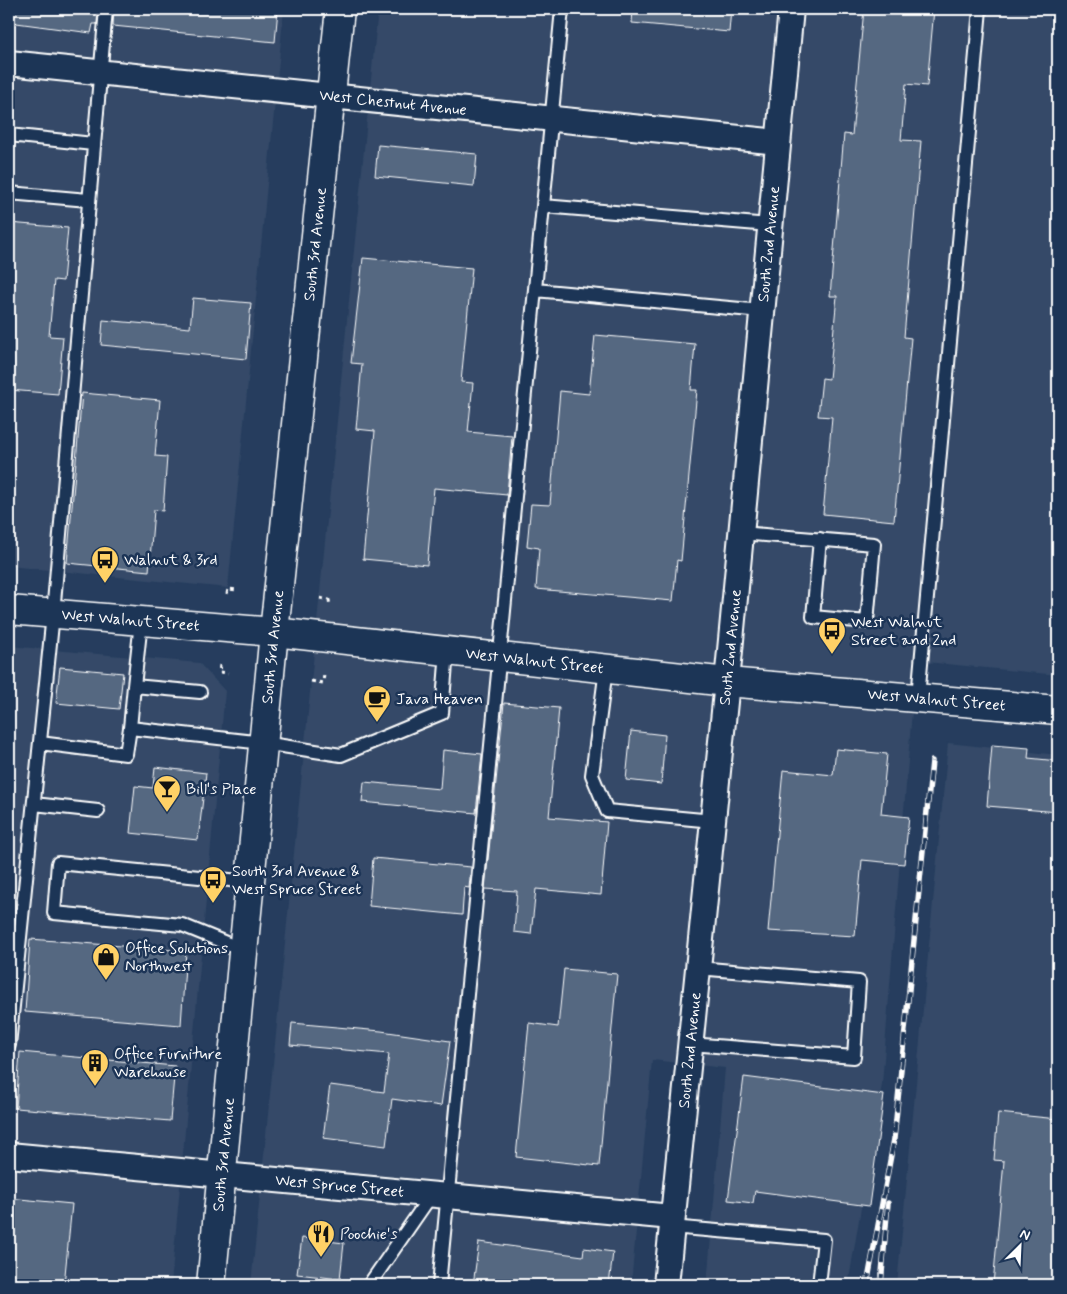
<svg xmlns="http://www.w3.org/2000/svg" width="1067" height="1294" font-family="Mynerve,sans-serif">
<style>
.built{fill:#344a68}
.building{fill:#556781;stroke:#fff}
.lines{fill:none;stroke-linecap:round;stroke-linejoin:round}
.service-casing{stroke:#fff;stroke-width:16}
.minor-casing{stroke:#fff;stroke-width:28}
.tertiary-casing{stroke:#fff;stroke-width:31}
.path{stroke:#fff;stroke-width:3;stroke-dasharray:4 4;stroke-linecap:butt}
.service{stroke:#1d3557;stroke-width:12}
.minor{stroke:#1d3557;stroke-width:24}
.tertiary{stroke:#1d3557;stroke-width:28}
.rail-casing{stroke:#fff;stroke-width:5.5}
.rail{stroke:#1d3557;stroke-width:4;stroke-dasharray:11;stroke-linecap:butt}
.labels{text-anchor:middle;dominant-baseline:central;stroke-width:5;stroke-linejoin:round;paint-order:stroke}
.street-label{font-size:16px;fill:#fff;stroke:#1d3557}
.poi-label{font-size:16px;fill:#fff;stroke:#1d3557;text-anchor:start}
</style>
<rect width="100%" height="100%" fill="#263d5e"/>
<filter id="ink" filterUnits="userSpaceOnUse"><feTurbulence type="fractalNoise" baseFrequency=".02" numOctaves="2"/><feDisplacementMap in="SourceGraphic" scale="10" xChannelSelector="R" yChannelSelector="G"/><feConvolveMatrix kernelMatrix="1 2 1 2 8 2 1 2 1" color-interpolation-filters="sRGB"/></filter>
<g filter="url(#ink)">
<path class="built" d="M 9,9 L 284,9 L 228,588 L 9,566 Z
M 378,9 L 1058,9 L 1058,675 L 916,661 L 882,1084 L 848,1285 L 707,1285 L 725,1068 L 652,1060 L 631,1285 L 251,1285 Z
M 9,646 L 199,663 L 225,691 L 171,1285 L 9,1285 Z
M 948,743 L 1058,755 L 1058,1285 L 897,1285 Z"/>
<path class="building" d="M 9,9 L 98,9 L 97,24 L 93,24 L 91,33 L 9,22 Z
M 114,9 L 278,9 L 275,42 L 113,26 Z
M 633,9 L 731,9 L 729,32 L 632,23 Z
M 864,9 L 934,9 L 927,86 L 906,84 L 901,140 L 921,141 L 904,337 L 911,338 L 894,521 L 823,514 L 832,417 L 818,416 L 822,378 L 829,379 L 837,296 L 830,296 L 844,134 L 852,135 Z
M 378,145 L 477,154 L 474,186 L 375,176 Z
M 9,223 L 68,228 L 63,281 L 54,280 L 49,336 L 63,337 L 58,394 L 9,390 Z
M 363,258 L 472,268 L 461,382 L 473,383 L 468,432 L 512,436 L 507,495 L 434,488 L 427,565 L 363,559 L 375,431 L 356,429 L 362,364 L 351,363 Z
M 193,298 L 251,303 L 246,359 L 101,345 L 103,320 L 190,328 Z
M 595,335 L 695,344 L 691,390 L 697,390 L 681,561 L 677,560 L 673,601 L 536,589 L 539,548 L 527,546 L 531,504 L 550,505 L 560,391 L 589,394 Z
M 82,393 L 160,400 L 155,456 L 167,457 L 163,511 L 154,510 L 149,571 L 67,563 Z
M 60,667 L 123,673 L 119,709 L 56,703 Z
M 504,703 L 559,708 L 549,817 L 607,822 L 601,895 L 536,889 L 531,934 L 514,932 L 517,891 L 485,889 Z
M 631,731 L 665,735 L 661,784 L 626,780 Z
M 992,745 L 1029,748 L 1028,758 L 1058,761 L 1058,812 L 987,806 Z
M 836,749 L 887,754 L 881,814 L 909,817 L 904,864 L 862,860 L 855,936 L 768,931 L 783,770 L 833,775 Z
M 443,750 L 482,754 L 476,813 L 362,802 L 364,782 L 440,789 Z
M 155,767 L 206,773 L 198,840 L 130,833 L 135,786 L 153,788 Z
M 373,858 L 471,867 L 469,888 L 464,887 L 462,915 L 369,906 Z
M 30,939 L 186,951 L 181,1025 L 25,1012 Z
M 564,969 L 617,974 L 599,1166 L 516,1157 L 529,1023 L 558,1027 Z
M 292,1023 L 381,1031 L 450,1041 L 441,1106 L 392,1099 L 386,1146 L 323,1138 L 330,1085 L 384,1092 L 389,1054 L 290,1045 Z
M 20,1052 L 175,1066 L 170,1121 L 16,1108 Z
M 744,1077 L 884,1095 L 869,1206 L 755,1191 L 753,1203 L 728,1200 Z
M 998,1113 L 1058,1119 L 1058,1285 L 993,1285 L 1004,1161 L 994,1160 Z
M 9,1198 L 72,1204 L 64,1285 L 9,1285 Z
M 302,1238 L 344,1243 L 340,1279 L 297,1274 Z
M 479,1242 L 583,1256 L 584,1248 L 613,1252 L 609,1285 L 473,1285 Z"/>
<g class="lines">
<defs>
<path id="service" d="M 9,135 L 93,144
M 9,193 L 88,200
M 543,206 L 770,225
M 535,290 L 762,311
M 741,533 L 874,544 L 867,622 L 813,617 L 820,539
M 606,669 L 592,775 L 607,811 L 713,821
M 134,686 L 141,622
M 918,697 L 980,9
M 130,728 L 134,686 L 200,692
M 40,743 L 126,754 L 130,728 L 263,743 L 341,755 L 442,713 L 447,651
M 34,804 L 98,811
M 243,950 L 182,925 L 54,913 L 58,863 L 250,882
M 690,1044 L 854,1057 L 859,982 L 698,968
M 9,1045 L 53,614 L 106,9
M 671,1227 L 824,1240 L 819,1285
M 369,1285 L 432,1194
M 439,1285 L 562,9"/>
<g id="minor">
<path id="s1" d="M 9,63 L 778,142"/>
<path id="s2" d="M 9,1155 L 672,1217"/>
<path id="s3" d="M 666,1285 L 727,682 L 791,9"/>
</g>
<g id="tertiary">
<path id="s4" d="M 9,610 L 274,632 L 727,682 L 1058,710"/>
<path id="s5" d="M 211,1285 L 274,632 L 340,9"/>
</g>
</defs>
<use href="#service" class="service-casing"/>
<use href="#minor" class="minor-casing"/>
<use href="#tertiary" class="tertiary-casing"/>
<path class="path" d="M 227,594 L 228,589 L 238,590
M 320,598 L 329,600 L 330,606
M 220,665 L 219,672 L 228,673
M 311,681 L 323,683 L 324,674"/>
<use href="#service" class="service"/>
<use href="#minor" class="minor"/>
<use href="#tertiary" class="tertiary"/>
<defs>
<path id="rail" d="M 867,1285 L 894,1139 L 932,761
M 881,1285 L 888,1203"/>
</defs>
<use href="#rail" class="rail-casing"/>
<use href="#rail" class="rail"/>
</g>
</g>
<defs>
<symbol id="bus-pin" viewBox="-11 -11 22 30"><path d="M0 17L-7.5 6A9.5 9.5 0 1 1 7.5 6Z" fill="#ffd166" stroke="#1d3557"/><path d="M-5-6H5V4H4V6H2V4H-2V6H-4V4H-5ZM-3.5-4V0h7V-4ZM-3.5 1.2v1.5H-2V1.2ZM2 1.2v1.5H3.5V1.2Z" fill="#111"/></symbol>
<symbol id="cafe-pin" viewBox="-11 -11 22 30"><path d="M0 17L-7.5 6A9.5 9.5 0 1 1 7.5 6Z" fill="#ffd166" stroke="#1d3557"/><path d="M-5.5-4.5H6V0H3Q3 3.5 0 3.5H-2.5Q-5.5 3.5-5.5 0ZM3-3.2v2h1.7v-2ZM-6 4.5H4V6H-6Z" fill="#111"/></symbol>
<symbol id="bar-pin" viewBox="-11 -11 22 30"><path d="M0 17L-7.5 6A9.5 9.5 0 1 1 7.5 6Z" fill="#ffd166" stroke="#1d3557"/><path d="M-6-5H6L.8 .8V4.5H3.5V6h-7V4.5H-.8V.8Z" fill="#111"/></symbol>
<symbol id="shop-pin" viewBox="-11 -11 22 30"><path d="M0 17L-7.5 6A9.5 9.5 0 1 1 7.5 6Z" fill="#ffd166" stroke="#1d3557"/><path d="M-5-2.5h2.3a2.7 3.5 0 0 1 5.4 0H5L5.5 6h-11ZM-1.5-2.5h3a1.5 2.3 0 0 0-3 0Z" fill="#111"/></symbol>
<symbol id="building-pin" viewBox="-11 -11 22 30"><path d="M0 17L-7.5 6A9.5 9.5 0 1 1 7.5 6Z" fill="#ffd166" stroke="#1d3557"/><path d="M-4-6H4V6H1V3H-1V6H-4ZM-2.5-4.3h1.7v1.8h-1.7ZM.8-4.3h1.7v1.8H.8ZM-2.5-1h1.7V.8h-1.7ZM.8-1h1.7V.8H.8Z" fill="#111"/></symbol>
<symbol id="restaurant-pin" viewBox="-11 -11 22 30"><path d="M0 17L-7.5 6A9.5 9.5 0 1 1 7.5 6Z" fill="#ffd166" stroke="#1d3557"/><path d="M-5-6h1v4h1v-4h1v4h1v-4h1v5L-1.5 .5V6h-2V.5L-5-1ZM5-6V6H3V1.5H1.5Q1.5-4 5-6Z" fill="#111"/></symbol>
</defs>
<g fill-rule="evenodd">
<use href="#bus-pin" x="89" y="544" width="32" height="43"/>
<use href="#bus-pin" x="816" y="615" width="32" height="43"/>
<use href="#cafe-pin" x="361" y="683" width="32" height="43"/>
<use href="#bar-pin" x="151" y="773" width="32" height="43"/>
<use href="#bus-pin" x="197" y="864" width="32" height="43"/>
<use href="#shop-pin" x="90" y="941" width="32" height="43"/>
<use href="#building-pin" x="79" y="1047" width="32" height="43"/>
<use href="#restaurant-pin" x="305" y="1218" width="32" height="43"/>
</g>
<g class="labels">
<g class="street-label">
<text stroke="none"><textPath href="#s1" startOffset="386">West Chestnut Avenue</textPath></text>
<text stroke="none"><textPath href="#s5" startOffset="1046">South 3rd Avenue</textPath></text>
<text stroke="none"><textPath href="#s3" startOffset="1046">South 2nd Avenue</textPath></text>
<text stroke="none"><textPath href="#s4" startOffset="122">West Walnut Street</textPath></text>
<text stroke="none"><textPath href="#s5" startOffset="641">South 3rd Avenue</textPath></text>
<text stroke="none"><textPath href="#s3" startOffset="641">South 2nd Avenue</textPath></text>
<text stroke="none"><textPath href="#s4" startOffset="528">West Walnut Street</textPath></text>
<text stroke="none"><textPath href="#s4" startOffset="932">West Walnut Street</textPath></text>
<text stroke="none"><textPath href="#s3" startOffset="236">South 2nd Avenue</textPath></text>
<text stroke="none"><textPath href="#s5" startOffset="131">South 3rd Avenue</textPath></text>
<text stroke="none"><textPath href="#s2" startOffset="332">West Spruce Street</textPath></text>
</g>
<g class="poi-label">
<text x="124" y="560">Walnut &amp; 3rd</text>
<text x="851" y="622">West Walnut<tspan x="851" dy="18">Street and 2nd</tspan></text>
<text x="396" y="699">Java Heaven</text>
<text x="186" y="789">Bill's Place</text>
<text x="232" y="871">South 3rd Avenue &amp;<tspan x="232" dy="18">West Spruce Street</tspan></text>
<text x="125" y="948">Office Solutions<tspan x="125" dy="18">Northwest</tspan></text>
<text x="114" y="1054">Office Furniture<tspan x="114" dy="18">Warehouse</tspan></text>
<text x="340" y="1234">Poochie's</text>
</g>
</g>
<rect width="1067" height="1294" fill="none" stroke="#1d3557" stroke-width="30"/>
<rect x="15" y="15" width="1037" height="1264" fill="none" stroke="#fff" stroke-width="2" filter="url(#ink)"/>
<g transform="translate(1020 1246) rotate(24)" stroke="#1d3557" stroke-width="4" paint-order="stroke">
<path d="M0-4L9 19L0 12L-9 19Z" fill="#ffffff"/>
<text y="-8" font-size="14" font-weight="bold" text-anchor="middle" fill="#ffffff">N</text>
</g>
</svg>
